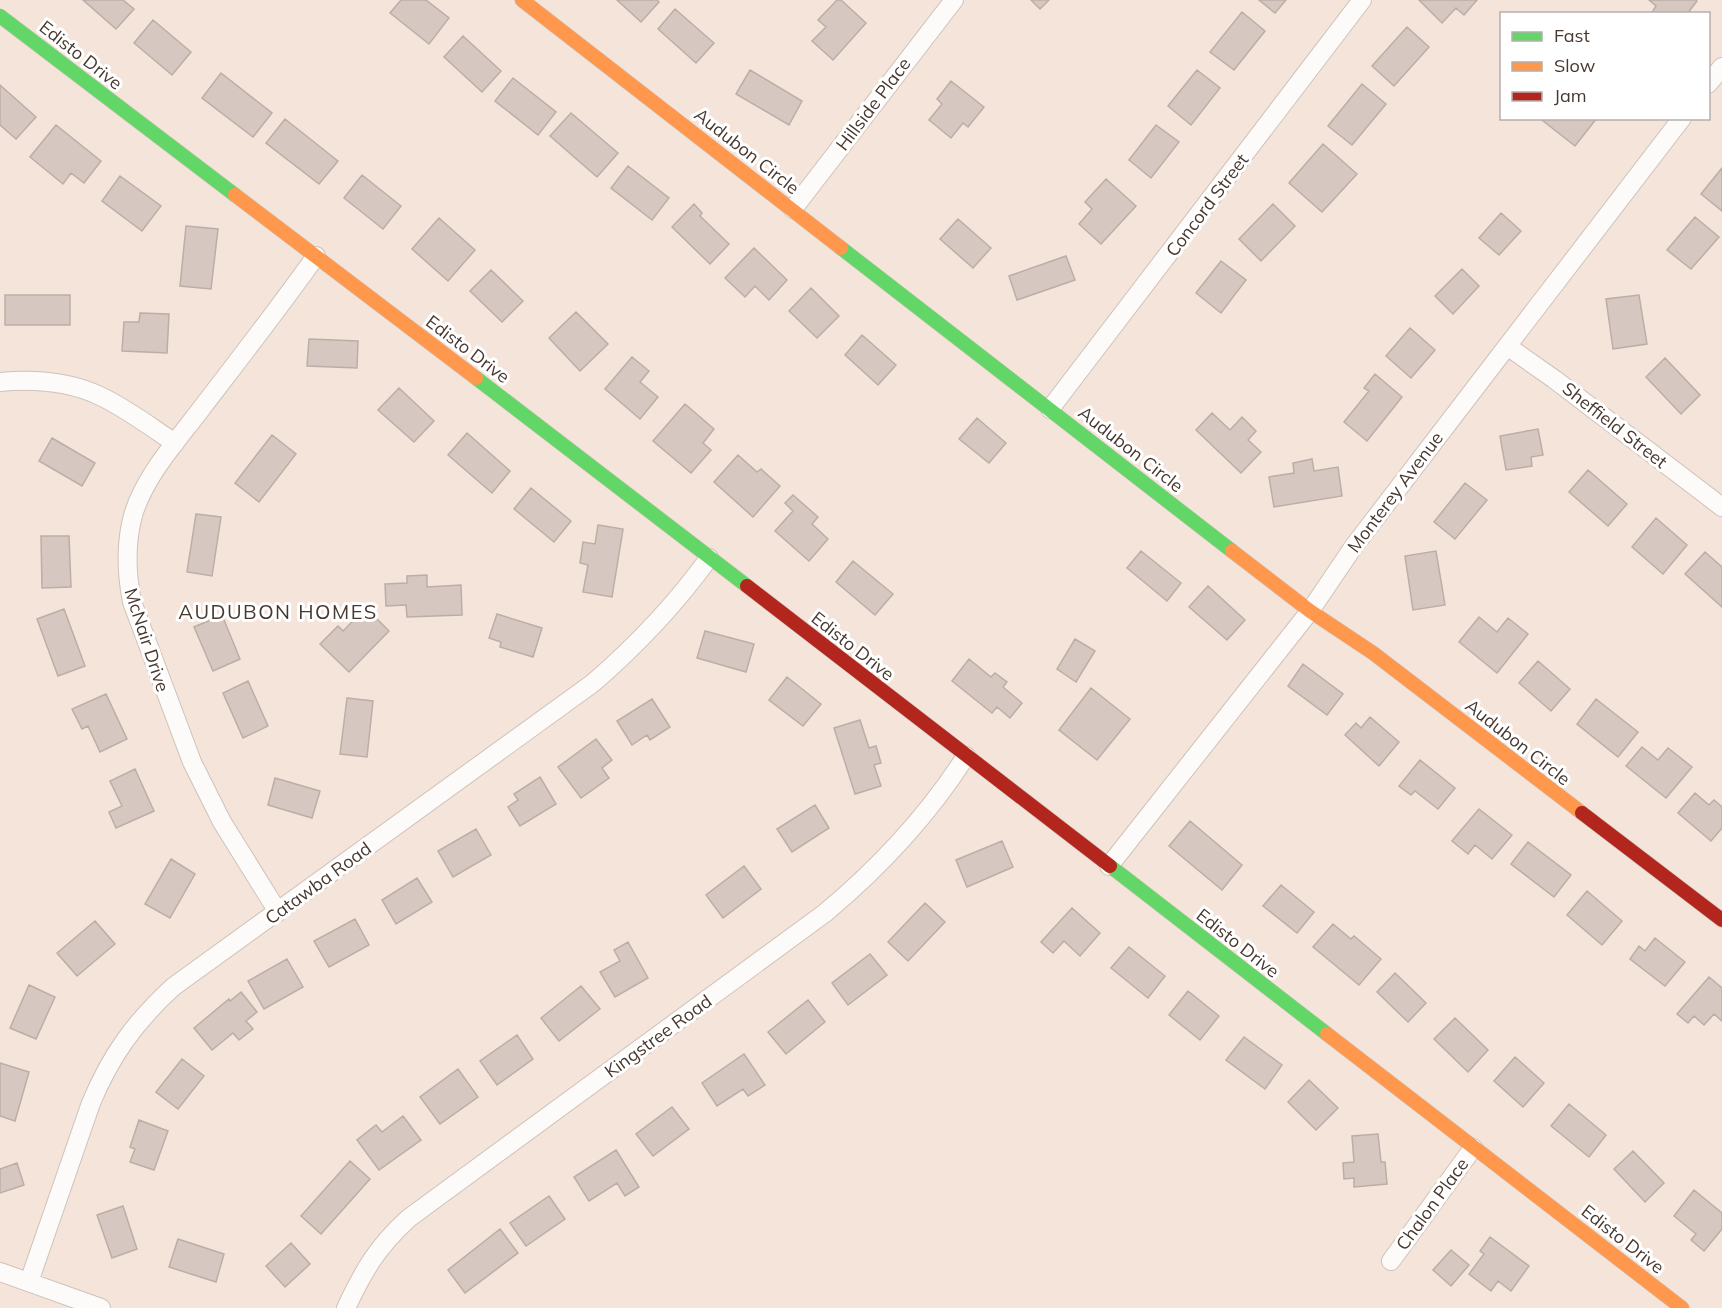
<svg xmlns="http://www.w3.org/2000/svg" width="1722" height="1308" font-family="Mulish,sans-serif">
<style>
.building{fill:#d6c8c0;stroke:#bbaea6;stroke-width:1.5}
.lines{fill:none;stroke-linecap:round;stroke-linejoin:round}
.street-casing{stroke:#cfc2b9;stroke-width:20}
.fast-casing{stroke:#cfc2b9;stroke-width:15}
.slow-casing{stroke:#cfc2b9;stroke-width:15}
.jam-casing{stroke:#cfc2b9;stroke-width:15}
.street{stroke:#fdfbf9;stroke-width:18}
.fast{stroke:#63d668;stroke-width:14}
.slow{stroke:#ff974d;stroke-width:14}
.jam{stroke:#b3261e;stroke-width:14}
.labels{text-anchor:middle;dominant-baseline:central;stroke-width:6;stroke-linejoin:round;paint-order:stroke}
.street-label{font-size:18px;fill:#473830;stroke:#fff}
.neighbourhood-label{font-size:20px;letter-spacing:1.5px;fill:#473830;stroke:#fff}
</style>
<rect width="100%" height="100%" fill="#f4e4da"/>
<path class="building" d="M 83,0 L 123,0 L 134,9 L 116,29 Z
M 401,0 L 426,0 L 449,18 L 429,44 L 390,13 Z
M 617,0 L 657,0 L 659,2 L 641,22 Z
M 837,0 L 841,0 L 866,23 L 833,60 L 812,41 L 826,27 L 818,20 Z
M 1031,0 L 1049,0 L 1040,9 Z
M 1259,0 L 1286,0 L 1275,13 Z
M 1419,0 L 1477,0 L 1464,15 L 1456,8 L 1442,23 Z
M 1649,0 L 1696,0 L 1697,1 L 1687,14 L 1651,14 L 1656,6 Z
M 675,9 L 714,43 L 696,63 L 658,29 Z
M 1242,12 L 1265,31 L 1234,70 L 1210,52 Z
M 153,20 L 191,52 L 172,75 L 134,43 Z
M 1407,27 L 1429,47 L 1394,86 L 1372,66 Z
M 463,36 L 501,71 L 482,92 L 444,57 Z
M 750,70 L 802,101 L 789,125 L 736,94 Z
M 1197,70 L 1220,88 L 1191,125 L 1168,106 Z
M 221,73 L 272,113 L 253,137 L 202,98 Z
M 513,78 L 556,112 L 538,135 L 495,101 Z
M 951,81 L 984,107 L 968,127 L 963,123 L 951,138 L 929,120 L 942,104 L 937,99 Z
M 1362,84 L 1386,104 L 1352,145 L 1328,126 Z
M 0,85 L 36,117 L 16,139 L 0,125 Z
M 571,113 L 618,153 L 597,177 L 550,136 Z
M 1543,118 L 1597,118 L 1575,146 L 1542,120 Z
M 285,119 L 338,161 L 319,184 L 266,143 Z
M 56,125 L 101,161 L 84,183 L 71,173 L 63,184 L 30,157 Z
M 1156,125 L 1179,142 L 1151,178 L 1129,160 Z
M 1323,144 L 1357,174 L 1322,212 L 1289,183 Z
M 628,166 L 669,198 L 652,220 L 611,188 Z
M 1722,168 L 1722,211 L 1701,194 Z
M 362,175 L 401,206 L 383,229 L 344,198 Z
M 120,176 L 161,206 L 142,231 L 102,201 Z
M 1106,179 L 1136,206 L 1101,244 L 1079,224 L 1092,209 L 1085,202 Z
M 694,204 L 702,213 L 700,216 L 729,244 L 710,264 L 672,227 Z
M 1273,204 L 1295,226 L 1261,261 L 1239,239 Z
M 1501,213 L 1521,231 L 1499,255 L 1479,238 Z
M 1695,217 L 1719,237 L 1691,269 L 1667,250 Z
M 439,218 L 475,250 L 448,281 L 412,249 Z
M 958,219 L 991,248 L 973,268 L 940,239 Z
M 186,226 L 218,229 L 211,289 L 180,286 Z
M 754,248 L 787,280 L 769,300 L 755,286 L 745,297 L 725,278 Z
M 1066,256 L 1075,280 L 1017,300 L 1009,276 Z
M 1221,261 L 1246,280 L 1221,313 L 1196,293 Z
M 1462,269 L 1479,286 L 1453,314 L 1435,296 Z
M 491,270 L 523,301 L 502,322 L 470,291 Z
M 811,288 L 839,316 L 817,338 L 789,311 Z
M 5,295 L 70,295 L 70,325 L 5,325 Z
M 1639,295 L 1647,344 L 1613,349 L 1606,299 Z
M 576,312 L 608,344 L 580,371 L 549,338 Z
M 140,313 L 169,314 L 167,353 L 122,351 L 124,322 L 139,322 Z
M 1410,328 L 1435,350 L 1411,378 L 1386,356 Z
M 862,335 L 896,365 L 878,385 L 845,355 Z
M 309,339 L 358,341 L 357,368 L 307,366 Z
M 632,357 L 649,371 L 640,382 L 658,397 L 640,419 L 605,389 Z
M 1665,358 L 1700,395 L 1681,414 L 1646,377 Z
M 1375,374 L 1402,397 L 1367,441 L 1344,422 L 1369,391 L 1364,388 Z
M 399,388 L 434,421 L 414,442 L 378,410 Z
M 685,404 L 714,429 L 703,443 L 711,450 L 691,473 L 653,441 Z
M 1212,413 L 1230,430 L 1242,417 L 1256,431 L 1248,440 L 1261,452 L 1241,473 L 1196,430 Z
M 977,418 L 1006,443 L 989,463 L 959,439 Z
M 1538,429 L 1543,455 L 1531,457 L 1532,466 L 1506,470 L 1500,436 Z
M 467,433 L 510,471 L 492,493 L 448,455 Z
M 272,435 L 296,454 L 259,502 L 235,483 Z
M 52,438 L 95,463 L 82,486 L 39,461 Z
M 738,455 L 757,472 L 761,469 L 780,486 L 753,517 L 714,482 Z
M 1312,459 L 1314,471 L 1338,467 L 1342,496 L 1274,507 L 1269,477 L 1294,473 L 1293,463 Z
M 1588,470 L 1627,504 L 1608,526 L 1569,492 Z
M 1465,483 L 1487,500 L 1455,539 L 1434,522 Z
M 531,488 L 571,521 L 554,542 L 514,509 Z
M 793,495 L 818,517 L 812,524 L 828,539 L 809,561 L 775,531 L 793,511 L 785,503 Z
M 196,514 L 221,517 L 212,576 L 187,572 Z
M 1656,518 L 1687,545 L 1663,574 L 1632,547 Z
M 598,525 L 623,529 L 612,597 L 583,592 L 588,565 L 580,563 L 583,542 L 595,544 Z
M 41,536 L 69,536 L 71,587 L 42,588 Z
M 1141,551 L 1181,583 L 1167,601 L 1127,568 Z
M 1436,551 L 1445,605 L 1413,610 L 1405,556 Z
M 1705,552 L 1722,567 L 1722,607 L 1685,574 Z
M 853,561 L 893,594 L 875,615 L 836,582 Z
M 427,575 L 427,587 L 461,585 L 462,615 L 407,617 L 406,605 L 386,606 L 385,584 L 407,583 L 407,576 Z
M 1208,586 L 1245,620 L 1227,640 L 1189,607 Z
M 366,608 L 389,631 L 349,672 L 320,644 L 338,626 L 343,631 Z
M 64,609 L 85,666 L 58,676 L 37,619 Z
M 497,614 L 542,628 L 533,657 L 500,647 L 501,642 L 489,638 Z
M 222,615 L 240,659 L 213,671 L 194,627 Z
M 1479,617 L 1497,632 L 1508,618 L 1528,634 L 1497,673 L 1459,642 Z
M 705,631 L 754,644 L 746,672 L 697,658 Z
M 1075,639 L 1095,651 L 1076,682 L 1057,669 Z
M 969,659 L 991,677 L 995,673 L 1007,682 L 1003,687 L 1022,703 L 1010,718 L 997,707 L 992,713 L 952,681 Z
M 1538,661 L 1570,689 L 1551,711 L 1519,683 Z
M 1303,664 L 1343,694 L 1327,715 L 1288,686 Z
M 787,677 L 821,704 L 803,726 L 769,700 Z
M 248,681 L 268,726 L 243,738 L 223,693 Z
M 1091,688 L 1130,719 L 1097,760 L 1059,730 Z
M 106,694 L 127,739 L 100,752 L 88,726 L 82,729 L 72,709 Z
M 347,698 L 373,701 L 367,757 L 340,754 Z
M 652,699 L 670,727 L 650,740 L 647,735 L 632,745 L 617,721 Z
M 1596,699 L 1638,732 L 1618,757 L 1577,724 Z
M 1370,717 L 1399,742 L 1379,766 L 1345,735 L 1356,723 L 1361,728 Z
M 860,720 L 869,748 L 876,746 L 881,763 L 874,765 L 881,786 L 855,794 L 834,728 Z
M 596,739 L 612,760 L 602,768 L 609,778 L 581,798 L 558,767 Z
M 1642,747 L 1658,760 L 1668,748 L 1692,767 L 1666,798 L 1626,766 Z
M 1420,760 L 1455,788 L 1438,809 L 1415,791 L 1411,795 L 1399,786 Z
M 135,769 L 154,811 L 116,828 L 109,812 L 122,806 L 110,781 Z
M 540,777 L 556,804 L 520,826 L 508,807 L 518,800 L 514,794 Z
M 275,778 L 320,791 L 312,818 L 268,805 Z
M 1695,793 L 1709,805 L 1714,800 L 1722,807 L 1722,828 L 1711,841 L 1678,813 Z
M 815,805 L 829,828 L 792,852 L 777,829 Z
M 1479,809 L 1512,835 L 1492,859 L 1475,845 L 1468,854 L 1452,841 Z
M 1190,821 L 1242,865 L 1222,890 L 1169,846 Z
M 476,829 L 491,855 L 453,877 L 438,851 Z
M 1002,841 L 1013,867 L 967,887 L 956,860 Z
M 1528,842 L 1571,875 L 1554,897 L 1511,864 Z
M 171,859 L 195,874 L 170,918 L 145,904 Z
M 744,866 L 761,889 L 723,918 L 706,895 Z
M 417,878 L 432,902 L 396,924 L 382,900 Z
M 1281,885 L 1314,912 L 1297,933 L 1263,906 Z
M 1587,891 L 1622,921 L 1602,945 L 1567,915 Z
M 925,903 L 945,922 L 908,961 L 888,942 Z
M 1072,908 L 1100,933 L 1080,956 L 1064,941 L 1053,953 L 1041,942 Z
M 355,919 L 369,945 L 329,967 L 314,941 Z
M 95,921 L 115,944 L 77,976 L 57,953 Z
M 1333,924 L 1351,939 L 1354,936 L 1381,959 L 1359,985 L 1313,947 Z
M 1655,938 L 1685,962 L 1665,986 L 1630,959 L 1639,946 L 1645,951 Z
M 628,942 L 648,978 L 615,997 L 600,972 L 620,961 L 614,950 Z
M 1129,947 L 1165,976 L 1148,998 L 1111,968 Z
M 870,954 L 887,975 L 848,1005 L 832,983 Z
M 287,959 L 303,987 L 264,1009 L 248,981 Z
M 1395,973 L 1426,1003 L 1408,1022 L 1377,992 Z
M 1709,977 L 1722,988 L 1722,1021 L 1714,1014 L 1704,1025 L 1694,1016 L 1688,1023 L 1677,1014 Z
M 29,985 L 55,997 L 36,1039 L 10,1028 Z
M 581,986 L 600,1009 L 559,1041 L 541,1018 Z
M 1188,991 L 1219,1016 L 1200,1040 L 1169,1015 Z
M 241,992 L 257,1012 L 246,1021 L 253,1029 L 239,1040 L 233,1033 L 212,1050 L 194,1028 L 229,999 L 230,1001 Z
M 808,1000 L 825,1022 L 786,1054 L 768,1032 Z
M 1455,1018 L 1488,1050 L 1468,1072 L 1434,1039 Z
M 517,1035 L 533,1059 L 497,1085 L 480,1061 Z
M 1244,1037 L 1282,1065 L 1265,1089 L 1226,1060 Z
M 744,1054 L 765,1085 L 748,1096 L 743,1089 L 717,1106 L 702,1083 Z
M 1515,1057 L 1544,1083 L 1523,1107 L 1494,1081 Z
M 182,1059 L 204,1076 L 178,1109 L 156,1092 Z
M 0,1063 L 29,1072 L 15,1121 L 0,1116 Z
M 458,1069 L 478,1097 L 440,1124 L 420,1097 Z
M 1309,1080 L 1338,1108 L 1316,1130 L 1288,1102 Z
M 1569,1104 L 1606,1135 L 1589,1157 L 1551,1126 Z
M 672,1107 L 689,1129 L 653,1156 L 636,1134 Z
M 403,1116 L 421,1140 L 379,1170 L 357,1140 L 376,1125 L 382,1132 Z
M 139,1120 L 168,1131 L 154,1170 L 130,1162 L 135,1149 L 130,1147 Z
M 1378,1134 L 1381,1162 L 1385,1162 L 1387,1184 L 1354,1187 L 1354,1178 L 1344,1179 L 1343,1163 L 1354,1162 L 1352,1136 Z
M 616,1150 L 639,1187 L 625,1196 L 617,1183 L 589,1201 L 574,1177 Z
M 1633,1151 L 1664,1183 L 1645,1202 L 1614,1169 Z
M 350,1161 L 370,1179 L 321,1234 L 301,1216 Z
M 17,1163 L 24,1185 L 0,1193 L 0,1169 Z
M 1694,1190 L 1722,1213 L 1722,1229 L 1704,1251 L 1691,1240 L 1696,1234 L 1674,1216 Z
M 549,1196 L 565,1219 L 526,1246 L 510,1223 Z
M 123,1206 L 137,1249 L 112,1258 L 97,1215 Z
M 500,1229 L 518,1253 L 465,1293 L 448,1270 Z
M 1490,1237 L 1529,1266 L 1511,1291 L 1498,1281 L 1491,1291 L 1469,1274 L 1484,1254 L 1480,1251 Z
M 178,1239 L 224,1254 L 216,1282 L 169,1267 Z
M 291,1243 L 310,1264 L 285,1287 L 266,1266 Z
M 1451,1250 L 1469,1265 L 1451,1286 L 1433,1270 Z"/>
<g class="lines">
<defs>
<path id="street" d="M 1708,84 L 1722,67
M 793,209 L 954,0
M 1507,346 L 1554,379 L 1722,507
M 0,382 C 33,379 70,382 100,396 C 126,408 152,428 175,443
M 1050,409 L 1362,0
M 1109,866 L 1310,611 L 1354,546 L 1682,118
M 278,912 L 222,822 L 192,762 L 132,602 C 126,571 125,542 134,512 C 147,473 177,441 201,409 C 240,358 279,308 316,256
M 1391,1261 L 1473,1148
M 0,1272 L 101,1308
M 29,1282 L 91,1103 C 111,1055 135,1022 173,987 L 593,683 C 637,645 675,605 709,558
M 346,1308 C 364,1270 377,1247 409,1218 L 825,913 C 880,867 927,817 966,756"/>
<path id="fast" d="M 0,16 L 235,195
M 841,248 L 1232,551
M 476,378 L 747,586
M 1110,866 L 1327,1034"/>
<path id="slow" d="M 522,0 L 841,248
M 235,195 L 476,378
M 1232,551 L 1310,611 L 1373,653 L 1582,813
M 1327,1034 L 1682,1308"/>
<path id="jam" d="M 747,586 L 1110,866
M 1582,813 L 1722,920"/>
</defs>
<use href="#street" class="street-casing"/>
<use href="#fast" class="fast-casing"/>
<use href="#slow" class="slow-casing"/>
<use href="#jam" class="jam-casing"/>
<use href="#street" class="street"/>
<use href="#fast" class="fast"/>
<use href="#slow" class="slow"/>
<use href="#jam" class="jam"/>
</g>
<g class="labels">
<g class="street-label">
<text transform="translate(81 55) rotate(38)">Edisto Drive</text>
<text transform="translate(873 104) rotate(-53)">Hillside Place</text>
<text transform="translate(747 151) rotate(38)">Audubon Circle</text>
<text transform="translate(1207 205) rotate(-53)">Concord Street</text>
<text transform="translate(468 349) rotate(37)">Edisto Drive</text>
<text transform="translate(1615 425) rotate(38)">Sheffield Street</text>
<text transform="translate(1131 449) rotate(38)">Audubon Circle</text>
<text transform="translate(1395 492) rotate(-53)">Monterey Avenue</text>
<text transform="translate(147 640) rotate(72)">McNair Drive</text>
<text transform="translate(853 646) rotate(38)">Edisto Drive</text>
<text transform="translate(1518 742) rotate(38)">Audubon Circle</text>
<text transform="translate(318 883) rotate(-36)">Catawba Road</text>
<text transform="translate(1238 943) rotate(38)">Edisto Drive</text>
<text transform="translate(658 1036) rotate(-36)">Kingstree Road</text>
<text transform="translate(1432 1204) rotate(-54)">Chalon Place</text>
<text transform="translate(1623 1239) rotate(38)">Edisto Drive</text>
</g>
<g class="neighbourhood-label">
<text x="278" y="611">AUDUBON HOMES</text>
</g>
</g>
<rect x="1500" y="12" width="210" height="108" fill="#ffffff" stroke="#b5afac" stroke-width="1.5"/>
<rect x="1512" y="32" width="30" height="9" fill="#63d668" stroke="#b5afac" stroke-width="1.5"/>
<text x="1554" y="42" font-size="18" fill="#473830">Fast</text>
<rect x="1512" y="62" width="30" height="9" fill="#ff974d" stroke="#b5afac" stroke-width="1.5"/>
<text x="1554" y="72" font-size="18" fill="#473830">Slow</text>
<rect x="1512" y="92" width="30" height="9" fill="#b3261e" stroke="#b5afac" stroke-width="1.5"/>
<text x="1554" y="102" font-size="18" fill="#473830">Jam</text>
</svg>
